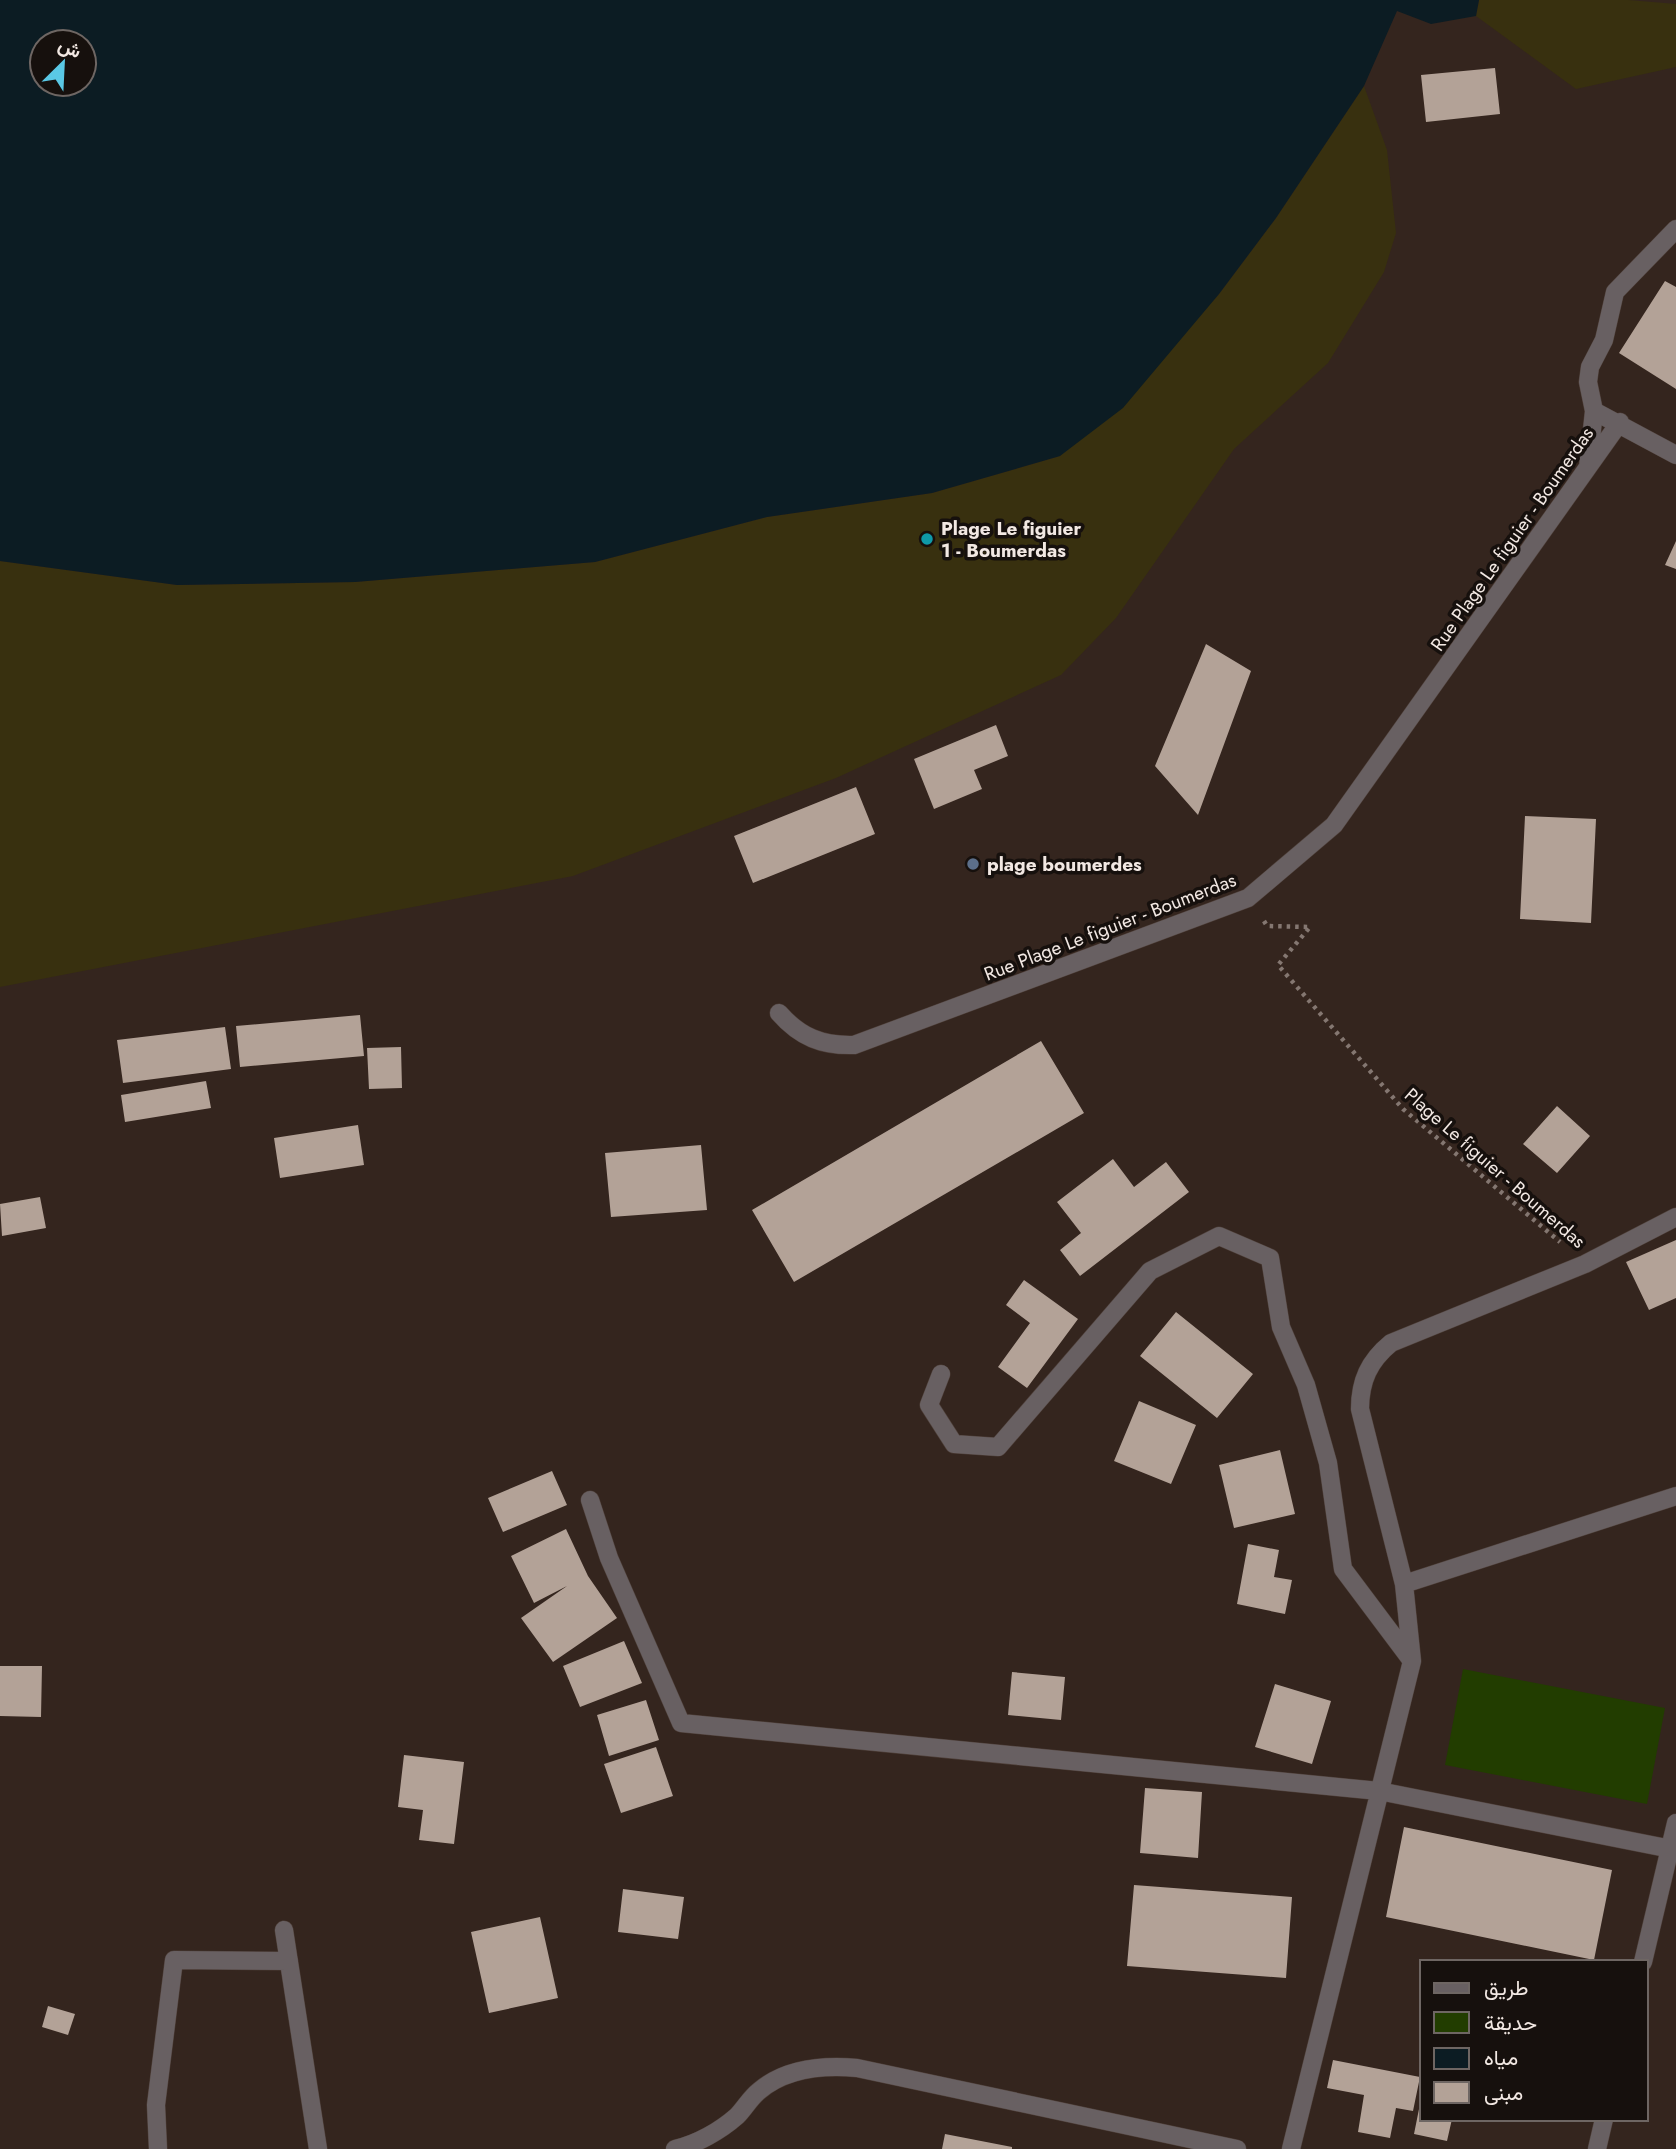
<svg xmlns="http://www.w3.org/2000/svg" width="1676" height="2149" font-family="Jost,Vazirmatn,sans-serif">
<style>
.green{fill:#223d00}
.sand{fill:#38300f}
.water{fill:#0c1c23;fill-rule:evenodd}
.building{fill:#b3a297}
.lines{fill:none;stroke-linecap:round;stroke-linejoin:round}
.minor-casing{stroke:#4f403a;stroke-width:19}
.path{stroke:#847771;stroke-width:4.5;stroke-dasharray:3.5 5;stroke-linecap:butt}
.minor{stroke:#686062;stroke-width:18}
.culture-dot{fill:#0f9aa8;stroke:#16100d;stroke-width:2.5}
.service-dot{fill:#5c6f8a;stroke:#16100d;stroke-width:2.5}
.labels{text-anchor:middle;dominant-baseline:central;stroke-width:7;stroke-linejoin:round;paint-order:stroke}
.poi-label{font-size:19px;font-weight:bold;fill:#f2e8e3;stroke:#16100d;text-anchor:start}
.street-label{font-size:19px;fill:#f2e8e3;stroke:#16100d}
</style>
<rect width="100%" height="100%" fill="#34251e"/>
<path class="green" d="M 1463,1669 L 1665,1708 L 1647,1804 L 1445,1765 Z"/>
<path class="sand" d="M 1479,0 L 1628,0 L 1676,4 L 1676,67 L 1576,89 L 1476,16 Z
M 1364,86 L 1387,150 L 1396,233 L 1384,272 L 1328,363 L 1234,449 L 1116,618 L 1061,675 L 836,778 L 573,876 L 0,987 L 0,561 L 177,585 L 355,582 L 595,562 L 767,517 L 932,493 L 1060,456 L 1178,340 L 1219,294 L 1276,218 Z"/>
<path class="water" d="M 0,0 L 1479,0 L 1476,16 L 1431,24 L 1397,11 L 1364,86 L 1276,218 L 1219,294 L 1123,408 L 1060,456 L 932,493 L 767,517 L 595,562 L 355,582 L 177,585 L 0,561 ZM 42,42 L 84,42 L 84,84 L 42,84 Z"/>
<path class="building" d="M 1495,68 L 1500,114 L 1426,122 L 1421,75 Z
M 1665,281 L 1676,287 L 1676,389 L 1619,353 Z
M 1676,541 L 1676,569 L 1665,565 Z
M 1206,644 L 1251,671 L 1198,815 L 1155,766 Z
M 996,725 L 1008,756 L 974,770 L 982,789 L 934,809 L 914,759 Z
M 856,787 L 875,834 L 753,883 L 734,836 Z
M 1525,816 L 1596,819 L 1591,923 L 1520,919 Z
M 360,1015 L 364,1056 L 240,1067 L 236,1026 Z
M 225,1027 L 231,1069 L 123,1083 L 117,1040 Z
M 1041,1041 L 1084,1113 L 794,1282 L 752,1210 Z
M 401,1047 L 402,1088 L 369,1089 L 367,1048 Z
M 206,1081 L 211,1108 L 125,1122 L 121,1095 Z
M 1557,1106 L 1590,1136 L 1557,1173 L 1523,1144 Z
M 358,1125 L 364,1165 L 280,1178 L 274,1138 Z
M 701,1145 L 707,1210 L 611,1217 L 605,1153 Z
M 1113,1159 L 1134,1187 L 1166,1162 L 1189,1192 L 1080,1276 L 1060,1250 L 1081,1233 L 1057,1202 Z
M 40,1197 L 46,1228 L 2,1236 L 0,1204 Z
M 1676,1240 L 1676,1298 L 1649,1310 L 1626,1262 Z
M 1024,1280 L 1078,1319 L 1027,1388 L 998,1367 L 1030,1323 L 1006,1305 Z
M 1176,1312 L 1253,1374 L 1217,1418 L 1140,1356 Z
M 1139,1401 L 1196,1425 L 1171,1484 L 1114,1461 Z
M 1280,1450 L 1295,1514 L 1234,1528 L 1219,1465 Z
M 552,1471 L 567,1505 L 503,1532 L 488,1498 Z
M 566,1529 L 588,1576 L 617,1618 L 553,1662 L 521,1618 L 567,1586 L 534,1603 L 511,1556 Z
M 1248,1544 L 1279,1550 L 1274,1577 L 1292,1580 L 1285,1614 L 1237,1604 Z
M 624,1641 L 642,1683 L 580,1707 L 563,1666 Z
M 0,1666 L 42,1666 L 41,1717 L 0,1716 Z
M 1012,1672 L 1065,1677 L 1061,1720 L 1008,1715 Z
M 1275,1684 L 1331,1701 L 1312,1764 L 1255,1747 Z
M 646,1700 L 659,1740 L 609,1756 L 597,1715 Z
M 656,1747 L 673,1796 L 621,1813 L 604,1764 Z
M 404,1755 L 464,1762 L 454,1844 L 419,1840 L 423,1810 L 398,1807 Z
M 1145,1788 L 1202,1792 L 1198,1858 L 1140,1853 Z
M 1404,1827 L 1612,1870 L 1594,1960 L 1386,1917 Z
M 1134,1885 L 1292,1897 L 1286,1978 L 1127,1966 Z
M 623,1889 L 684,1897 L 678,1939 L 618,1932 Z
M 540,1917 L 558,1998 L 489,2013 L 471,1932 Z
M 48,2006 L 75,2014 L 68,2035 L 42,2027 Z
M 1333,2060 L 1420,2077 L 1413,2111 L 1396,2108 L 1390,2138 L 1358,2132 L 1364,2095 L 1327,2088 Z
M 1421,2099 L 1422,2119 L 1452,2119 L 1447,2141 L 1414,2134 Z
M 945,2134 L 1012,2147 L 1012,2149 L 942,2149 Z"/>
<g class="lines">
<defs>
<path id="minor" d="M 1676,229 L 1615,292 L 1604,340 L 1590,367 L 1588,382 L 1594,411 L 1676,455
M 1588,467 L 1594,411
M 779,1013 C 800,1037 822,1046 854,1045 L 1248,898 L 1334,825 L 1620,422
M 941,1374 L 929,1405 L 954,1444 L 998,1447 L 1150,1271 L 1219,1236 L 1270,1258 L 1281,1327 L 1306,1385 L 1328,1463 L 1343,1569 L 1412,1661
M 590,1500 L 609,1558 L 681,1723 L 1379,1791 L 1676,1850
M 1404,1584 L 1360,1409 C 1360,1381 1369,1361 1391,1343 L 1585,1264 L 1676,1217
M 284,1930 L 318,2149
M 1643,1962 L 1676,1823
M 158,2149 L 156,2105 L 174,1960 L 289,1961
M 675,2149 C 697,2144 720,2131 737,2116 C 745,2108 750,2098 759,2091 C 786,2068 823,2065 857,2068 L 1237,2149
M 1291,2149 L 1412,1661 L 1404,1584 L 1676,1496
M 1597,2149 L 1604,2119"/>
</defs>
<use href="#minor" class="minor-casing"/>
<path class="path" d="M 1264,921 L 1267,926 L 1310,927 L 1278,965 L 1403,1109 L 1560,1242"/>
<use href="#minor" class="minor"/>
</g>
<circle class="culture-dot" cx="927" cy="539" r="7"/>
<circle class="service-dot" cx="973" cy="864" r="7"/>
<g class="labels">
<g class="poi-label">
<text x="941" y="528">Plage Le figuier<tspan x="941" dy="22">1 - Boumerdas</tspan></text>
<text x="987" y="864">plage boumerdes</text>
</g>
<g class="street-label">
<text transform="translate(1512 539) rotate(-55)">Rue Plage Le figuier - Boumerdas</text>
<text transform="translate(1110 927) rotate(-21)">Rue Plage Le figuier - Boumerdas</text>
<text transform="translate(1495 1168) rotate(41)">Plage Le figuier - Boumerdas</text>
</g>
</g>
<rect x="1420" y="1960" width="228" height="161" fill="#16100d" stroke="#6e6663" stroke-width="2"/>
<rect x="1434" y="1983" width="35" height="10" fill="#686062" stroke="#6e6663" stroke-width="2"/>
<text x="1484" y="1995" font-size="21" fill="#f2e8e3">طريق</text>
<rect x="1434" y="2012" width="35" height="21" fill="#223d00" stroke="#6e6663" stroke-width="2"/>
<text x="1484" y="2030" font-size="21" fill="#f2e8e3">حديقة</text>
<rect x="1434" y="2048" width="35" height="21" fill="#0c1c23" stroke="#6e6663" stroke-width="2"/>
<text x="1484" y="2065" font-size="21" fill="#f2e8e3">مياه</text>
<rect x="1434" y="2082" width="35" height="21" fill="#b3a297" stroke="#6e6663" stroke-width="2"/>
<text x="1484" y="2100" font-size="21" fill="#f2e8e3">مبنى</text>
<g transform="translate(63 63) rotate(24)"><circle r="33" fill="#16100d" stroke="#6e6663" stroke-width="2"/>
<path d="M0-5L12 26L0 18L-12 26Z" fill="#5ac8e5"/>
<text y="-10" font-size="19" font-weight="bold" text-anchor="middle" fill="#f2e8e3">ش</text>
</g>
</svg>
